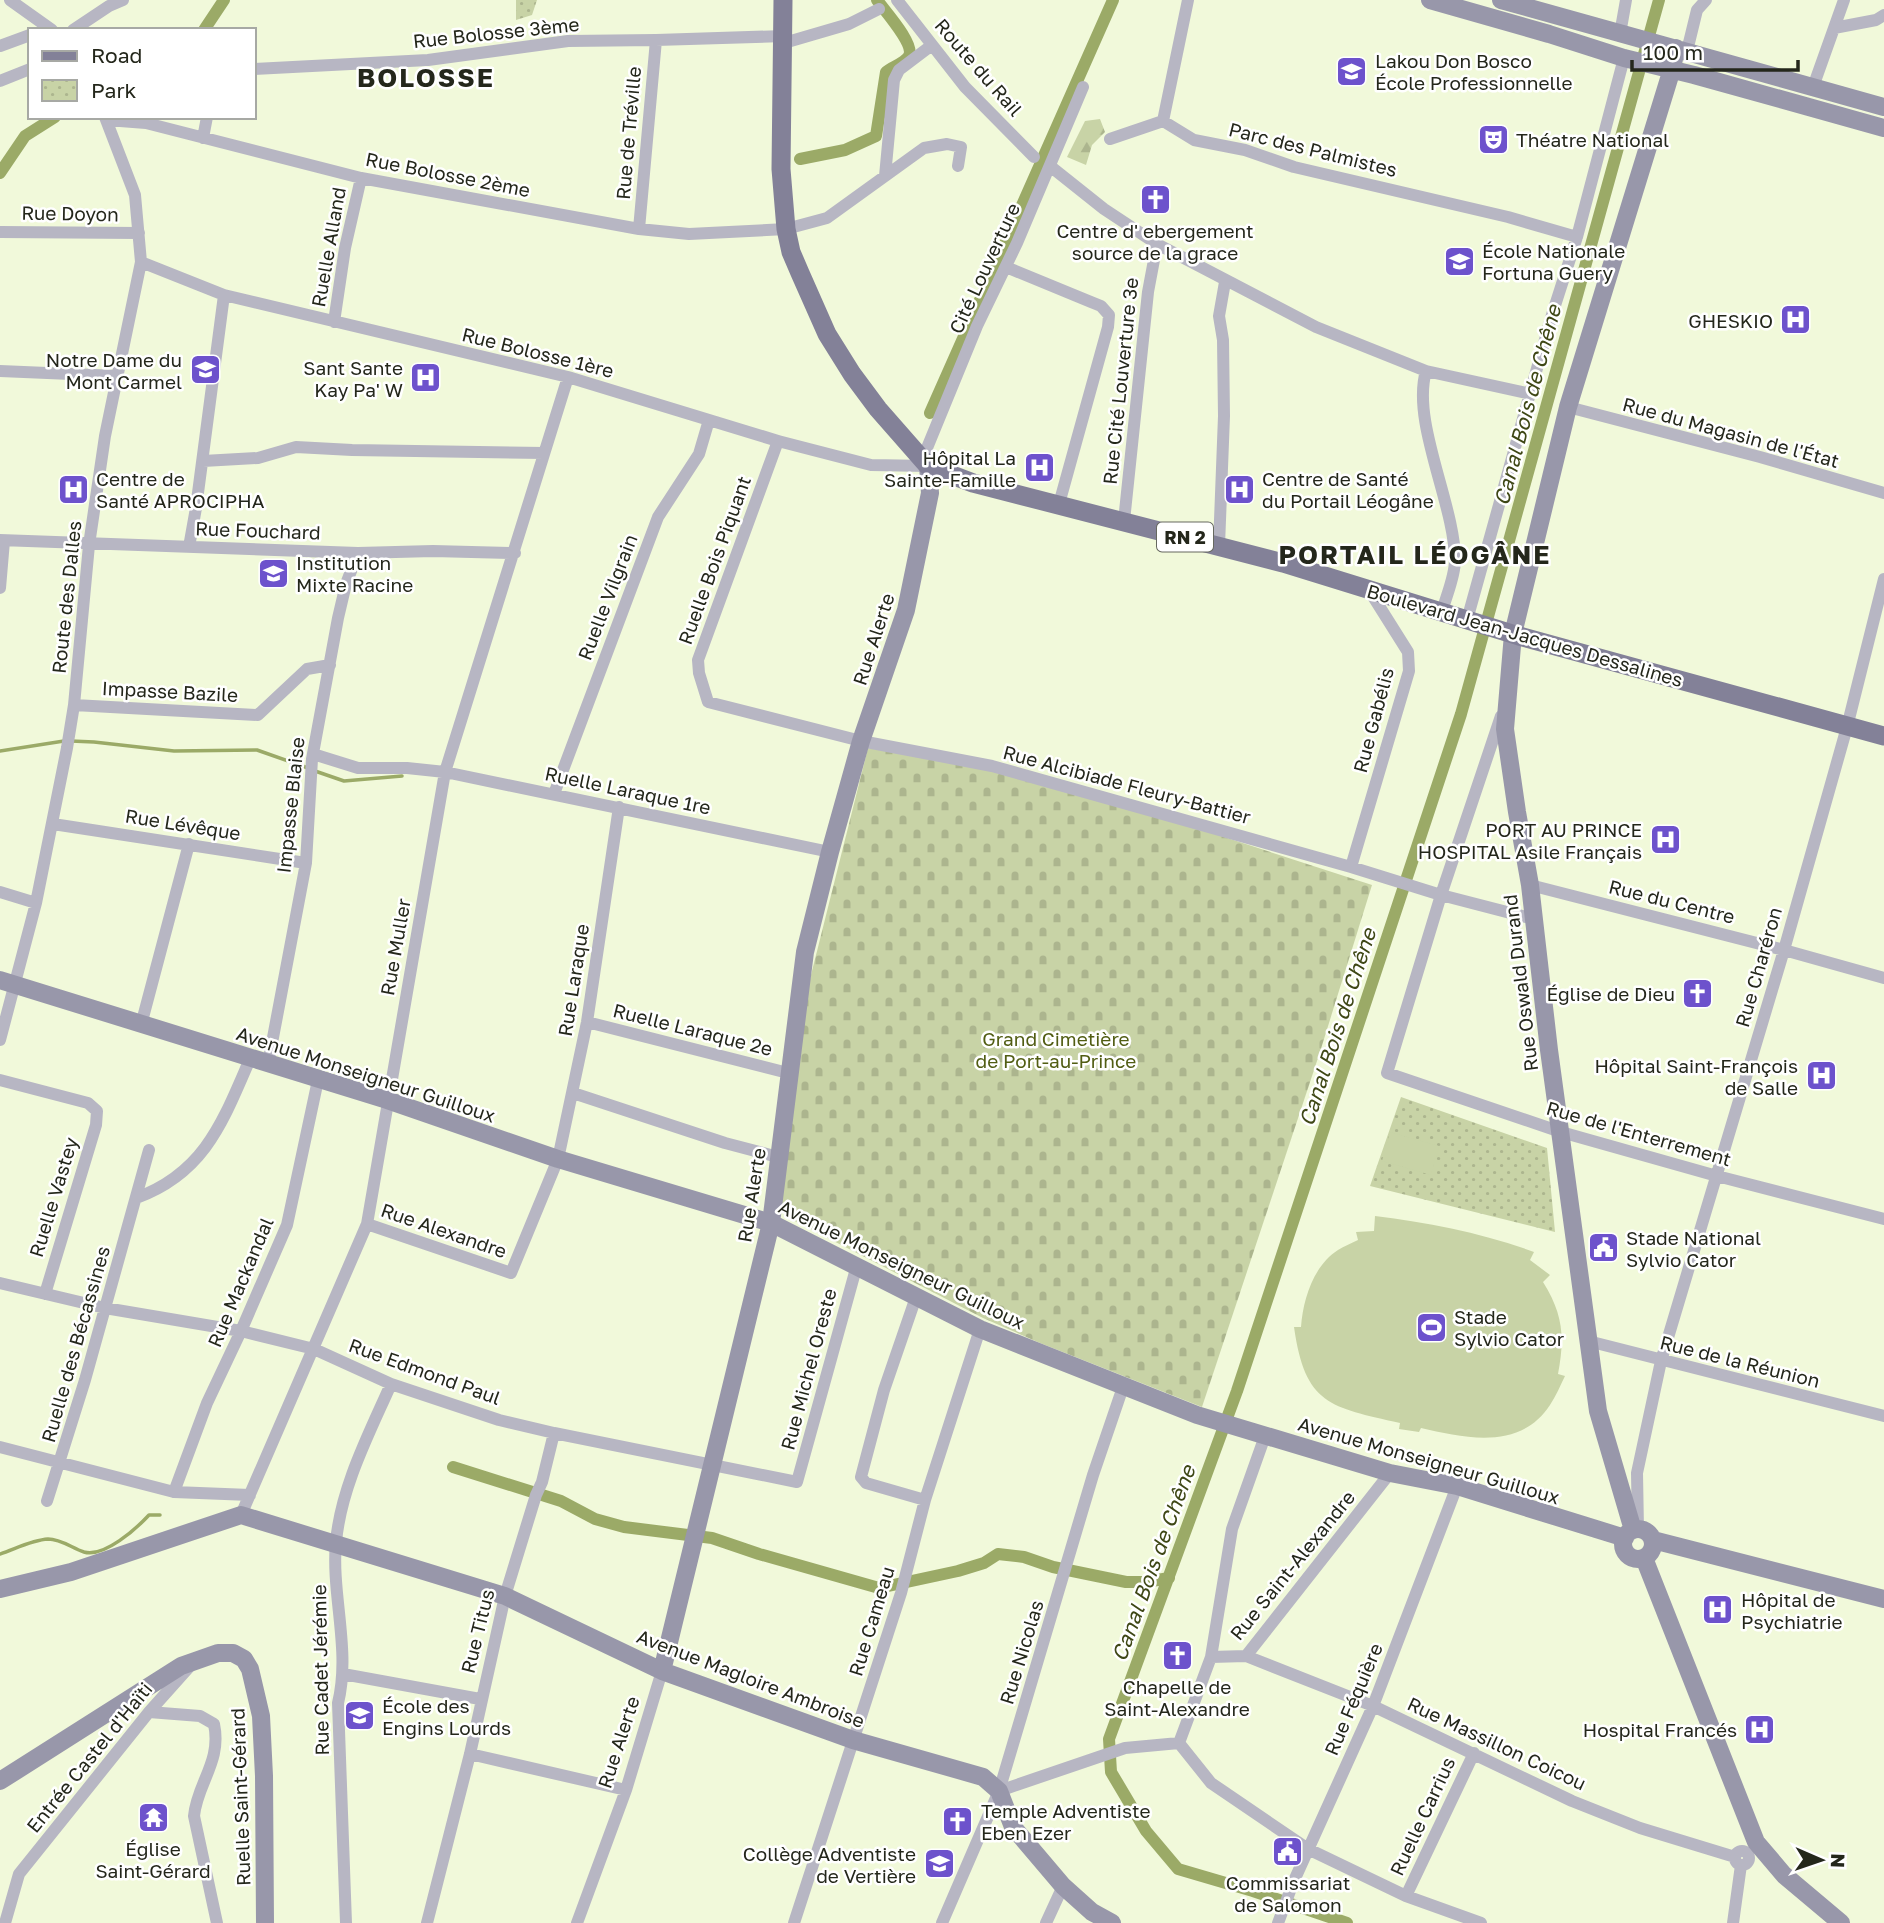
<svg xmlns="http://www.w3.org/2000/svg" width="1884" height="1923" font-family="'Golos Text',sans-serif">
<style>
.forest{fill:url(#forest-firs)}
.cemetery{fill:url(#cemetery-stones)}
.park{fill:url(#park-dots)}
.pitch{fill:#c8d3a6}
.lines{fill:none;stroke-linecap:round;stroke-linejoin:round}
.stream{stroke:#9baa67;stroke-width:3.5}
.canal{stroke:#9baa67;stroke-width:12}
.street{stroke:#b7b6c3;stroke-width:12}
.secondary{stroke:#9897aa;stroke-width:18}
.primary{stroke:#838198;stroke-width:19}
.labels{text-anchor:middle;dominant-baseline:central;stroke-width:5;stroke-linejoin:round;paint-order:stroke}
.shield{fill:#fff;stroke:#66685f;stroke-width:2}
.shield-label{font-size:18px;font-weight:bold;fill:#24271b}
.street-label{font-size:19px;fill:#24271b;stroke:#fff}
.poi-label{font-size:19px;fill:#24271b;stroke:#fff;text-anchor:start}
.park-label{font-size:19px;fill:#515d13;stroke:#fff}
.water-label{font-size:21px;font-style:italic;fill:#3e4715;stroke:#fff}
.district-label{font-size:26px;font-weight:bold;letter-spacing:2px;fill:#24271b;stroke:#fff}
</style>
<defs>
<pattern id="forest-firs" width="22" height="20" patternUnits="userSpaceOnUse" patternTransform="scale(1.75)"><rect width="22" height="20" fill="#c8d3a6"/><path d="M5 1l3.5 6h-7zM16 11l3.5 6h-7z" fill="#acb58e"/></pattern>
<pattern id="cemetery-stones" width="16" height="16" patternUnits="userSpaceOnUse" patternTransform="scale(1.75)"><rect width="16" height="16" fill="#c8d3a6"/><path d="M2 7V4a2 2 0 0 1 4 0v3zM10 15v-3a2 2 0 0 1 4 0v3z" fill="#acb58e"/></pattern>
<pattern id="park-dots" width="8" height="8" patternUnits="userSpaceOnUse" patternTransform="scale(1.75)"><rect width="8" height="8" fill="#c8d3a6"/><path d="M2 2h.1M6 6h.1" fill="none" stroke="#acb58e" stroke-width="1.8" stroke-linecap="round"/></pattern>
</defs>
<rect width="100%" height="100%" fill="#f1f9da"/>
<path class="forest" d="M 1100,119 L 1105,132 L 1092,145 L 1086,165 L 1067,157 L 1085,121 Z"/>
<path class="cemetery" d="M 868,748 L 973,765 L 1104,798 L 1372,885 L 1319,1055 L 1202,1407 L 1040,1343 L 983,1318 L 787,1217 L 779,1203 L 810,979 Z"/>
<path class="park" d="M 516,0 L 537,0 L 532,15 L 516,20 Z
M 1401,1097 L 1547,1148 L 1555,1232 L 1370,1186 Z"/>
<path class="pitch" d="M 1390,1132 L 1439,1146 L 1431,1175 L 1382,1161 Z
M 1375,1216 C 1429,1223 1483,1233 1534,1252 L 1530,1260 L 1550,1275 L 1543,1282 C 1563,1314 1565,1337 1558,1374 L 1565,1376 C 1560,1386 1556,1396 1550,1405 C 1520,1451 1465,1438 1421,1428 L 1419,1432 L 1399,1429 L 1400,1423 C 1330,1407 1305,1405 1294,1327 L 1301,1327 C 1303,1300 1313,1266 1338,1250 C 1344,1246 1352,1243 1358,1240 L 1356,1232 L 1374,1231 Z"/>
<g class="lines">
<path class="stream" d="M 71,741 L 94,742 L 174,751 L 257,750 L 308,768
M 0,751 L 64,741
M 315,771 L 344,781 L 402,776
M 0,1554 C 15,1549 32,1540 48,1539 C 61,1539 72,1548 84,1552 C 104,1558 137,1528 149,1515 L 160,1515"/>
<path class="canal" d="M 204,30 L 224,0
M 800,159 L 845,150 L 876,136 L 886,72 C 892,67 905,63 909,56 C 915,44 885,11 877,0
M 0,173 L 25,136 L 55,117
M 930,413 L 1113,0
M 453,1467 L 561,1501 L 595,1519 L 624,1527 L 712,1538 L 759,1554 L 879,1588 L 958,1571 L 984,1563 L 998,1554 L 1024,1557 L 1053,1567 L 1126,1582 L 1146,1582 L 1169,1578
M 1347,1923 L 1253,1891 L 1178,1869 L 1146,1831 L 1111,1772 L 1109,1739 L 1237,1391 L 1461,714 L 1659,0"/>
<path class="street" d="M 10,0 L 52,30
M 897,0 L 965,87 L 1034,157
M 1188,0 L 1163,121 L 1194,140 L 1245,150 L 1294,167 L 1508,217 L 1577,237
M 1834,28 L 1876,20 L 1884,15
M 73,30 L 109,6 L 123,0
M 1620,34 L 1626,0
M 784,43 L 849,24 L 879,9
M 0,46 L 30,35
M 1687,51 L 1697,10 L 1706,0
M 254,69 L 428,60 L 568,41 L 656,40 L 784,36
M 0,81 L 30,69
M 1813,87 L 1844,0
M 107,120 L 146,123 L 361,178 L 639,229 L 689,234 L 786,229 L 827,218 L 924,148 L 947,144 L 961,147 L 958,166
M 203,138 L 207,117
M 1110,139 L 1163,121
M 1050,166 L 1104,209 L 1157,244 L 1316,327 L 1426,371 L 1531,394
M 885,176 L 894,80 L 899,70 L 932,45
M 639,229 L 656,40
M 0,232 L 139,233
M 141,262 L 224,295 L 568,377 L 778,441 L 871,465 L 928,466 L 927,448 L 977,326 L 1017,243 L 1083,87
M 1006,267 L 1091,302 L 1101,306 L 1109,315 L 1108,327 L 1059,504
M 334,322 L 345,248 L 361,178
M 0,371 L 118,376
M 1426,371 C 1411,422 1455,505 1455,560 C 1455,577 1446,596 1442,612
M 1568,407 L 1760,457 L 1884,493
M 778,441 L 698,660 L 699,673 L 708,702 L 861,741 L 992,766 L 1351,867 L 1441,895 L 1534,919
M 203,461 L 258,458 L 296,447 L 352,450 L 544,453
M 1124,521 L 1148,292 L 1157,244
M 0,540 L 358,553 L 433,551 L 515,553
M 1219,546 L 1224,416 L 1223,340 L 1219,316 L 1225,282
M 189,547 L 196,508 L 224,295
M 0,588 L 4,541
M 1467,620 L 1551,318 L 1577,237 L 1624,58
M 74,705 L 258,715 L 307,669 L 330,665
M 1501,716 L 1441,895 L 1387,1073 L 1561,1132 L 1717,1176 L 1884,1219
M 313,754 L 358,768 L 407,768 L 445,772 L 830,852
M 554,794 L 658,517 L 699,454 L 709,420
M 53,824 L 306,863
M 1351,867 L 1409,671 L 1408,652 L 1369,590
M 1530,885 L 1784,950 L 1884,978
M 0,892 L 36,903
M 587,1022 L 788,1073
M 141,1025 L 189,844
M 0,1040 L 36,903 L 67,748 L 74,705 L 89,545 L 105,436 L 141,262 L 135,195 L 105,117
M 268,1064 L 306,863 L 312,759 L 338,618 L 346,584 L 358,553
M 0,1080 L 88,1103 L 97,1111 L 96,1125 L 45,1294
M 573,1093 L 725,1143 L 778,1157
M 136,1198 C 205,1173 223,1121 250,1059
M 367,1224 L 511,1273 L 558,1159 L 587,1022 L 619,807
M 0,1283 L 105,1308 L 241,1331 L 314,1349 L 391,1384 L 499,1420 L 554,1433 L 797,1482 L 857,1265
M 916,1297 L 884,1390 L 861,1477 L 866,1483 L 925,1500
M 1588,1341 L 1884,1416
M 0,1447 L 174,1492 L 250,1495
M 174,1492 L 207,1403 L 241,1331 L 287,1225 L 318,1080
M 47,1501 L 85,1380 L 149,1150
M 241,1515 L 367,1224 L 445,772 L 568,377
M 1638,1529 L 1637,1473 L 1661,1361 L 1784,950 L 1847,727 L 1884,579
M 1246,1656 L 1373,1706 L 1572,1801 L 1640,1828 L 1735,1857
M 1211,1657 L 1246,1656 L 1390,1473
M 343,1674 L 480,1699
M 149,1712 L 200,1716 L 214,1724 C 222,1762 197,1783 194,1816 L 217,1923
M 1179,1743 L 1211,1783 L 1308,1849 L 1406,1896 L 1481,1923
M 470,1754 L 626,1790
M 999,1791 L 1125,1748 L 1179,1743 L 1211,1657 L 1232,1529 L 1265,1436
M1735 1858a7 7 0 1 1 14 0a7 7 0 1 1-14 0Z
M 1406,1896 L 1474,1753
M 5,1923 L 19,1874 L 149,1712 L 191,1665
M 346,1923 L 338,1703 C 351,1650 331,1594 336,1542 C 341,1487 369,1434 391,1384
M 427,1923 L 470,1754 L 505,1596 L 536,1495 L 542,1482 L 554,1433
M 577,1923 L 626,1790 L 662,1671
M 794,1923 L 901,1593 L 925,1500 L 980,1329
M 942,1923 L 999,1791 L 1093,1475 L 1123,1387
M 1046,1923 L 1063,1886
M 1278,1923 L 1293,1883 L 1373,1706 L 1457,1486
M 1733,1923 L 1741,1865"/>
<path class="secondary" d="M 1430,0 L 1549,34 L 1624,58 L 1694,75 L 1884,128
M 1501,0 L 1884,107
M 0,980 L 387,1100 L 558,1159 L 771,1223 L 980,1329 L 1197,1415 L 1390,1473 L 1457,1486 L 1625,1538
M1623 1544a15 15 0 1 1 30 0a15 15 0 1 1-30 0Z
M 1633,1530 L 1598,1411 L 1549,1050 L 1530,885 L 1517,812 L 1505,729 L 1513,634 L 1568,407 L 1672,69 L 1676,48
M 1653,1540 L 1884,1599
M 1644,1558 L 1756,1842 L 1784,1875 L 1841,1923
M 0,1589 L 71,1572 L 241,1515 L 505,1596 L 662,1671 L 853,1740 L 983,1777 L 999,1791 L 1013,1827 L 1063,1886 L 1092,1912 L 1112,1923
M 662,1671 L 771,1223 L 805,952 L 830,852 L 861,741 L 906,610 L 930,493 L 928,466
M 0,1781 L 181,1666 L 218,1653 L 233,1653 L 244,1659 L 250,1669 L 261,1716 L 264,1776 L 265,1923"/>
<path class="primary" d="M 783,0 L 781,169 L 786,229 L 791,252 L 800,273 L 827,334 L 852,374 L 878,409 L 928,466 L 973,483 L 1283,563 L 1519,636 L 1884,736"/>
</g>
<defs>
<symbol id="university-square" viewBox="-11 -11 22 22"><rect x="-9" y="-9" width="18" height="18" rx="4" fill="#6d52cc" stroke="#fff"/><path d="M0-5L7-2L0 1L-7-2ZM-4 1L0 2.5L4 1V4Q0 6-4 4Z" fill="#fff"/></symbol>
<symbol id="theatre-square" viewBox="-11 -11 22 22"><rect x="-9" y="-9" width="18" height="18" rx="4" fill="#6d52cc" stroke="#fff"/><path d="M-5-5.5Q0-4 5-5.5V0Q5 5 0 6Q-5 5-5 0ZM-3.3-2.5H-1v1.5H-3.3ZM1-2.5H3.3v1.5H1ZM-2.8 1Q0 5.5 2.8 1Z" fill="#fff"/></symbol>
<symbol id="church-square" viewBox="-11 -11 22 22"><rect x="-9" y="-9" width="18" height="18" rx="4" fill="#6d52cc" stroke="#fff"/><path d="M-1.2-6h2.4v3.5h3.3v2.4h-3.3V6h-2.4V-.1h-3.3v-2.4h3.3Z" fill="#fff"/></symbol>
<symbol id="school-square" viewBox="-11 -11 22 22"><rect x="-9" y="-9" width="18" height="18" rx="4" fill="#6d52cc" stroke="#fff"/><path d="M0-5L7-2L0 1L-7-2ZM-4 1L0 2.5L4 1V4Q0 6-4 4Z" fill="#fff"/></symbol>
<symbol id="hospital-square" viewBox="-11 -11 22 22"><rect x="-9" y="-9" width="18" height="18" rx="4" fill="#6d52cc" stroke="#fff"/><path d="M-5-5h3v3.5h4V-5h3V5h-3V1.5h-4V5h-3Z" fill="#fff"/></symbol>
<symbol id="civic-square" viewBox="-11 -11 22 22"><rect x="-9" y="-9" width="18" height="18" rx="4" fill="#6d52cc" stroke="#fff"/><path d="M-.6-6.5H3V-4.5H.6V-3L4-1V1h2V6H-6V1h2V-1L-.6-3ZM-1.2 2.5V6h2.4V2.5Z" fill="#fff"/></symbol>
<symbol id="stadium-square" viewBox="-11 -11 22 22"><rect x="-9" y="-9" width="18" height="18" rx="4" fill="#6d52cc" stroke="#fff"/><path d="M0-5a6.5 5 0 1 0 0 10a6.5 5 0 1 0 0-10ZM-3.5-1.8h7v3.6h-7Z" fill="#fff"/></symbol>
<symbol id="temple-square" viewBox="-11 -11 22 22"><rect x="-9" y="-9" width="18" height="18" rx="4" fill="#6d52cc" stroke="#fff"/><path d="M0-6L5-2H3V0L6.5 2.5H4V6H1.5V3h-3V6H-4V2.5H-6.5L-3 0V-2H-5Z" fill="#fff"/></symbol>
</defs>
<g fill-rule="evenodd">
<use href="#university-square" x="1334" y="54" width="35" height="35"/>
<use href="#theatre-square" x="1476" y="122" width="35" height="35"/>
<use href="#church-square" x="1138" y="182" width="35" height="35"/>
<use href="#school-square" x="1442" y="244" width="35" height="35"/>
<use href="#hospital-square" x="1778" y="302" width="35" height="35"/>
<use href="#school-square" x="188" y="352" width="35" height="35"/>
<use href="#hospital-square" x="408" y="360" width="35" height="35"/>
<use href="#hospital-square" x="1022" y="450" width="35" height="35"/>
<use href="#hospital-square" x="56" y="472" width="35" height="35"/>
<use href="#hospital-square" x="1222" y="472" width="35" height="35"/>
<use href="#school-square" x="256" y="556" width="35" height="35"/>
<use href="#hospital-square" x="1648" y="822" width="35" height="35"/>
<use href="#church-square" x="1680" y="976" width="35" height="35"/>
<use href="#hospital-square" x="1804" y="1058" width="35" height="35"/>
<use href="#civic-square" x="1586" y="1230" width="35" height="35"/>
<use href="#stadium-square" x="1414" y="1310" width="35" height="35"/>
<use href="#hospital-square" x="1700" y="1592" width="35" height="35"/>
<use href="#church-square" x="1160" y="1638" width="35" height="35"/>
<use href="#university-square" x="342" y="1698" width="35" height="35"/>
<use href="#hospital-square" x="1742" y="1712" width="35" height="35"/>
<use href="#temple-square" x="136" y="1800" width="35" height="35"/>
<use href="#church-square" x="940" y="1804" width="35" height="35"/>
<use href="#civic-square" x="1270" y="1834" width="35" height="35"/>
<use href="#school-square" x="922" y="1846" width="35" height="35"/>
</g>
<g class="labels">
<rect class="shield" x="1157" y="522.5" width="56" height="29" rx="5"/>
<g class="shield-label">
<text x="1185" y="537">RN 2</text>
</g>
<g class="street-label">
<text transform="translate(496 32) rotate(-6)">Rue Bolosse 3ème</text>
<text transform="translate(979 67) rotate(49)">Route du Rail</text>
<text transform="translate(628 133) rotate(-85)">Rue de Tréville</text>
<text transform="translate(1313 149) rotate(14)">Parc des Palmistes</text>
<text transform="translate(448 174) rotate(11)">Rue Bolosse 2ème</text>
<text transform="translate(70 213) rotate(1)">Rue Doyon</text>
<text transform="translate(328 247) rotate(-80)">Ruelle Alland</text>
<text transform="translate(984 268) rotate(-65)">Cité Louverture</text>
<text transform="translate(538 352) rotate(14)">Rue Bolosse 1ère</text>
<text transform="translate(1120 381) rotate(-84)">Rue Cité Louverture 3e</text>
<text transform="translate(1731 432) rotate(15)">Rue du Magasin de l'État</text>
<text transform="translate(258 530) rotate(2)">Rue Fouchard</text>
<text transform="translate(714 560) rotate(-70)">Ruelle Bois Piquant</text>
<text transform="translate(66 597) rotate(-84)">Route des Dalles</text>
<text transform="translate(607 597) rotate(-69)">Ruelle Vilgrain</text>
<text transform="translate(1525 635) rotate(16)">Boulevard Jean-Jacques Dessalines</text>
<text transform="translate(873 639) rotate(-72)">Rue Alerte</text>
<text transform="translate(170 691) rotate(3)">Impasse Bazile</text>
<text transform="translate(1373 720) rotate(-75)">Rue Gabélis</text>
<text transform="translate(1127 784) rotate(15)">Rue Alcibiade Fleury-Battier</text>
<text transform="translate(628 790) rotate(12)">Ruelle Laraque 1re</text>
<text transform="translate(290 805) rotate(-84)">Impasse Blaise</text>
<text transform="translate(183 824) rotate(9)">Rue Lévêque</text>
<text transform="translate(1672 901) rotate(14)">Rue du Centre</text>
<text transform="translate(395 947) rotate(-80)">Rue Muller</text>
<text transform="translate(1758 967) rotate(-74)">Rue Charéron</text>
<text transform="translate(573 980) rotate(-81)">Rue Laraque</text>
<text transform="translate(1520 983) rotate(-97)">Rue Oswald Durand</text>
<text transform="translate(693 1029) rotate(14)">Ruelle Laraque 2e</text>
<text transform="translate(366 1074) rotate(18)">Avenue Monseigneur Guilloux</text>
<text transform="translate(1639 1133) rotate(16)">Rue de l'Enterrement</text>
<text transform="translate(751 1195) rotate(-81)">Rue Alerte</text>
<text transform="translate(53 1197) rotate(-73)">Ruelle Vastey</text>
<text transform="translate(444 1230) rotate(19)">Rue Alexandre</text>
<text transform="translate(902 1264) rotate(26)">Avenue Monseigneur Guilloux</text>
<text transform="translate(240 1282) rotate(-67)">Rue Mackandal</text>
<text transform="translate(75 1344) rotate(-74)">Ruelle des Bécassines</text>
<text transform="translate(1740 1361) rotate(14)">Rue de la Réunion</text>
<text transform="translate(808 1369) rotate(-75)">Rue Michel Oreste</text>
<text transform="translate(425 1371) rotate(20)">Rue Edmond Paul</text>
<text transform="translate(1429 1460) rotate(16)">Avenue Monseigneur Guilloux</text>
<text transform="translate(1292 1565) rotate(-51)">Rue Saint-Alexandre</text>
<text transform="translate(871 1621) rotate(-73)">Rue Cameau</text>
<text transform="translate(477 1631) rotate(-76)">Rue Titus</text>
<text transform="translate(1021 1652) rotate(-73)">Rue Nicolas</text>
<text transform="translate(320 1670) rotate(-91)">Rue Cadet Jérémie</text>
<text transform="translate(751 1678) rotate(21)">Avenue Magloire Ambroise</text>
<text transform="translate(1353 1699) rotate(-67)">Rue Féquière</text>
<text transform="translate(618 1742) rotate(-72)">Rue Alerte</text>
<text transform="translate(1497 1743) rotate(25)">Rue Massillon Coicou</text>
<text transform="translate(89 1757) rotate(-51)">Entrée Castel d'Haïti</text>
<text transform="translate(240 1797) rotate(-92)">Ruelle Saint-Gérard</text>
<text transform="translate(1422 1816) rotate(-65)">Ruelle Carrius</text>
</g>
<g class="poi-label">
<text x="1375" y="60">Lakou Don Bosco<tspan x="1375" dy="22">École Professionnelle</tspan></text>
<text x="1516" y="139">Théatre National</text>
<text x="1155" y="230" text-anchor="middle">Centre d' ebergement<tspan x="1155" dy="22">source de la grace</tspan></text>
<text x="1482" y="250">École Nationale<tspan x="1482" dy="22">Fortuna Guery</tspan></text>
<text x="1773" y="320" text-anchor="end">GHESKIO</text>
<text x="182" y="359" text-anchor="end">Notre Dame du<tspan x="182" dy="22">Mont Carmel</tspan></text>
<text x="403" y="367" text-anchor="end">Sant Sante<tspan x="403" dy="22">Kay Pa' W</tspan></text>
<text x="1016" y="457" text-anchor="end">Hôpital La<tspan x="1016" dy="22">Sainte-Famille</tspan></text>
<text x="96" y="478">Centre de<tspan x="96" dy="22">Santé APROCIPHA</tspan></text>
<text x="1262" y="478">Centre de Santé<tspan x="1262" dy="22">du Portail Léogâne</tspan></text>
<text x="296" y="562">Institution<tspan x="296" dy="22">Mixte Racine</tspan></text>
<text x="1642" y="829" text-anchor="end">PORT AU PRINCE<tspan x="1642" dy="22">HOSPITAL Asile Français</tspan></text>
<text x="1675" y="993" text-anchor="end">Église de Dieu</text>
<text x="1798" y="1065" text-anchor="end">Hôpital Saint-François<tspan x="1798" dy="22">de Salle</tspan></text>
<text x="1626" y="1237">Stade National<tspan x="1626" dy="22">Sylvio Cator</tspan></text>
<text x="1454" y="1316">Stade<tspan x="1454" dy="22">Sylvio Cator</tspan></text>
<text x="1741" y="1599">Hôpital de<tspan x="1741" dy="22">Psychiatrie</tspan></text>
<text x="1177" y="1686" text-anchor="middle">Chapelle de<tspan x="1177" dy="22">Saint-Alexandre</tspan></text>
<text x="382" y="1705">École des<tspan x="382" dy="22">Engins Lourds</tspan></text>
<text x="1737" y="1729" text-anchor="end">Hospital Francés</text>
<text x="981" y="1810">Temple Adventiste<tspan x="981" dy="22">Eben Ezer</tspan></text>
<text x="153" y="1848" text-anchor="middle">Église<tspan x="153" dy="22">Saint-Gérard</tspan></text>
<text x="916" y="1853" text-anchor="end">Collège Adventiste<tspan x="916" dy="22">de Vertière</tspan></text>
<text x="1288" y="1882" text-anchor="middle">Commissariat<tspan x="1288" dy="22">de Salomon</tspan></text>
</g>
<g class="park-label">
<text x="1056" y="1038">Grand Cimetière<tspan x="1056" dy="22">de Port-au-Prince</tspan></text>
</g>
<g class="water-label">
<text transform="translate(1527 405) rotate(-75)">Canal Bois de Chêne</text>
<text transform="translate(1337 1027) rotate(-72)">Canal Bois de Chêne</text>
<text transform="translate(1153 1563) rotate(-70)">Canal Bois de Chêne</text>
</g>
<g class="district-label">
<text x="426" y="77">BOLOSSE</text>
<text x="1415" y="554">PORTAIL LÉOGÂNE</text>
</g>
</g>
<rect x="28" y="28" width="228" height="91" fill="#ffffff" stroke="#a7a9a4" stroke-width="2"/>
<rect x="42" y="51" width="35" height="10" fill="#838198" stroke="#a7a9a4" stroke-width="2"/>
<text x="91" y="63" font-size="21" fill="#24271b">Road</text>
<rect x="42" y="80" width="35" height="21" fill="url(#park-dots)" stroke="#a7a9a4" stroke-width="2"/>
<text x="91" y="98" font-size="21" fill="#24271b">Park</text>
<g transform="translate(1821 1860) rotate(92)" stroke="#ffffff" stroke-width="5" paint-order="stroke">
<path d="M0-5L12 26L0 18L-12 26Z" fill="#24271b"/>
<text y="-10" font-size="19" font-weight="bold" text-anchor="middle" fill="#24271b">N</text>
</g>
<path d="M1632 60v10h166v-10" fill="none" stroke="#24271b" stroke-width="3.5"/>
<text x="1643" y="60" font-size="21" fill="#24271b" stroke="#ffffff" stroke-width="5" paint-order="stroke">100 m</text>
</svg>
